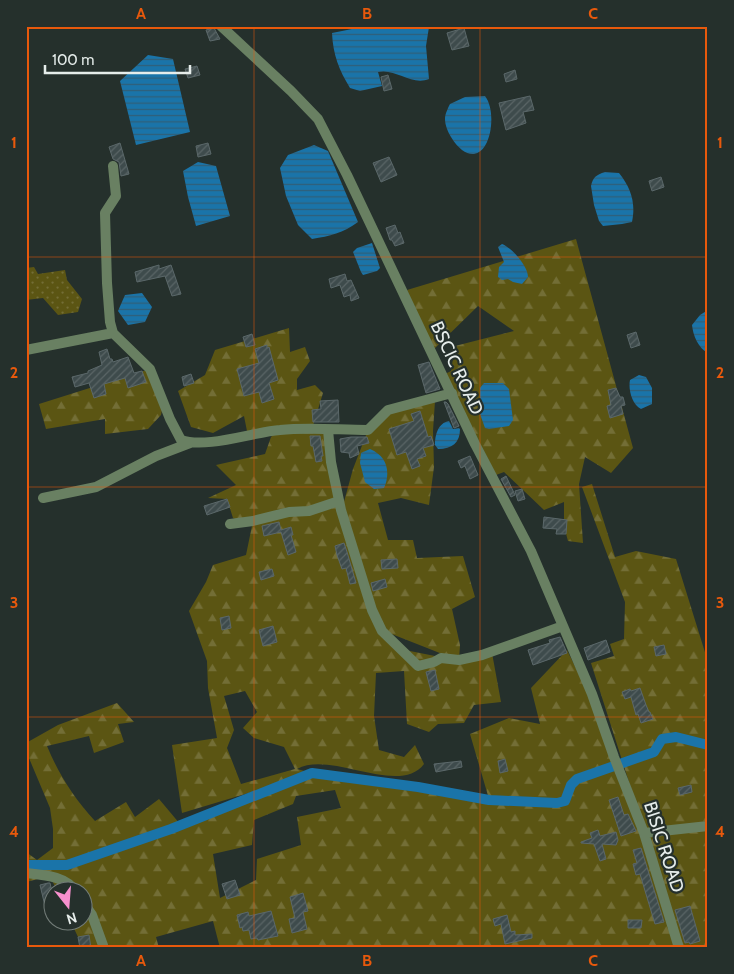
<svg xmlns="http://www.w3.org/2000/svg" width="734" height="974" font-family="Cabin,sans-serif">
<style>
.grass{fill:url(#grass-dots)}
.forest{fill:url(#forest-firs);fill-rule:evenodd}
.water{fill:url(#water-rules)}
.lines{fill:none;stroke-linecap:round;stroke-linejoin:round}
.canal{stroke:#1a74a9;stroke-width:10}
.building{fill:url(#building-hatch);stroke:#5b686a}
.street{stroke:#698062;stroke-width:10}
.grid{fill:none;stroke:#e8590c;stroke-width:1;stroke-opacity:0.55}
.labels{text-anchor:middle;dominant-baseline:central;stroke-width:4.5;stroke-linejoin:round;paint-order:stroke}
.street-label{font-size:18px;fill:#e6edeb;stroke:#25302c}
.neatline{fill:none;stroke:#e8590c;stroke-width:2}
.grid-label{font-size:16px;text-anchor:middle;font-weight:bold;fill:#e8590c}
</style>
<defs>
<pattern id="grass-dots" width="8" height="8" patternUnits="userSpaceOnUse" patternTransform="scale(1.25)"><rect width="8" height="8" fill="#5b5513"/><path d="M2 2h.1M6 6h.1" fill="none" stroke="#736e36" stroke-width="1.8" stroke-linecap="round"/></pattern>
<pattern id="forest-firs" width="22" height="20" patternUnits="userSpaceOnUse" patternTransform="scale(1.25)"><rect width="22" height="20" fill="#5b5513"/><path d="M5 1l3.5 6h-7zM16 11l3.5 6h-7z" fill="#736e36"/></pattern>
<pattern id="water-rules" width="6" height="5" patternUnits="userSpaceOnUse" patternTransform="scale(1.25)"><rect width="6" height="5" fill="#1a74a9"/><path d="M0 2.5h6" fill="none" stroke="#305e78"/></pattern>
<pattern id="building-hatch" width="6" height="6" patternUnits="userSpaceOnUse" patternTransform="scale(1.25)"><rect width="6" height="6" fill="#3e4b4c"/><path d="M-1 1l2-2M0 6l6-6M5 7l2-2" fill="none" stroke="#5a6566"/></pattern>
</defs>
<rect width="100%" height="100%" fill="#25302c"/>
<path class="grass" d="M 34,267 L 38,274 L 65,270 L 67,280 L 82,299 L 78,312 L 58,315 L 43,298 L 26,300 L 26,268 Z"/>
<path class="forest" d="M 576,239 L 633,448 L 611,473 L 585,457 L 579,484 L 583,543 L 568,541 L 564,526 L 564,502 L 544,510 L 504,472 L 496,475 L 445,374 L 451,371 L 455,346 L 514,331 L 478,306 L 433,350 L 407,290 Z
M 289,328 L 290,352 L 305,347 L 310,361 L 297,379 L 297,390 L 315,385 L 323,393 L 312,429 L 328,430 L 342,509 L 353,469 L 368,430 L 388,410 L 435,401 L 433,431 L 434,467 L 429,505 L 401,498 L 378,503 L 388,540 L 413,540 L 417,558 L 463,556 L 475,597 L 452,609 L 460,645 L 459,660 L 492,653 L 501,702 L 474,705 L 464,723 L 438,724 L 429,732 L 407,724 L 404,671 L 376,673 L 374,716 L 379,750 L 404,757 L 415,745 L 424,764 C 399,797 331,750 297,769 L 312,773 L 418,787 L 489,799 L 470,734 L 509,718 L 540,724 L 531,688 L 567,650 L 589,695 L 644,829 L 591,663 L 614,656 L 610,644 L 624,639 L 625,602 L 582,487 L 592,484 L 615,557 L 636,551 L 676,559 L 708,662 L 708,948 L 220,948 L 213,921 L 156,937 L 159,948 L 114,948 L 102,941 L 96,948 L 91,948 L 89,936 L 78,937 L 71,922 L 82,922 L 82,892 L 57,891 L 50,876 L 26,882 L 26,865 L 63,865 L 37,860 L 26,862 L 26,852 L 37,860 L 53,848 L 53,829 L 50,808 L 26,751 L 26,743 L 58,725 L 117,703 L 134,722 L 118,724 L 124,742 L 94,753 L 89,736 L 47,746 C 59,775 74,798 95,821 L 126,802 L 135,817 L 159,799 L 180,824 L 302,777 L 182,813 L 172,745 L 217,738 L 208,688 L 207,661 L 189,611 L 206,582 L 213,565 L 246,555 L 253,521 L 243,522 L 233,518 L 227,499 L 208,498 L 236,485 L 216,465 L 265,454 L 271,437 L 275,433 L 248,436 L 244,416 L 213,433 L 191,427 L 178,391 L 205,375 L 215,350 ZM 384,631 L 455,659 L 455,660 L 400,649 ZM 245,691 L 257,712 L 243,728 L 254,738 L 284,747 L 295,769 L 241,784 L 227,748 L 234,730 L 224,696 ZM 335,790 L 341,808 L 297,817 L 301,845 L 257,859 L 256,880 L 220,898 L 213,854 L 252,845 L 254,820 L 293,804 L 296,796 Z
M 150,369 L 164,400 L 161,415 L 148,429 L 105,434 L 105,419 L 46,429 L 39,404 Z"/>
<path class="water" d="M 429,27 L 426,46 L 429,79 C 411,86 396,68 378,72 L 382,86 L 360,91 L 350,88 C 339,70 333,55 332,33 L 357,28 Z
M 148,55 L 173,59 L 190,132 L 136,145 L 120,81 Z
M 485,96 C 491,104 492,116 491,126 C 488,155 469,166 451,137 C 448,132 445,125 445,119 C 445,114 448,108 450,104 L 465,97 Z
M 314,145 L 328,151 L 358,222 C 343,233 330,236 312,239 L 298,225 L 286,196 L 280,168 L 288,155 Z
M 198,162 L 216,166 L 230,216 L 196,226 L 188,197 L 183,171 Z
M 605,172 L 619,173 C 631,188 636,203 632,222 L 622,224 L 603,226 L 599,221 L 594,205 L 591,186 C 593,177 596,175 605,172 Z
M 372,243 L 380,268 L 377,271 L 363,275 L 361,272 L 353,252 L 357,248 Z
M 502,244 C 512,248 528,266 528,277 L 522,284 L 513,282 L 508,279 L 502,280 L 498,277 L 499,267 L 504,262 L 498,247 Z
M 142,293 L 152,307 L 145,322 L 128,325 L 118,311 L 125,295 Z
M 708,310 L 708,353 C 698,348 693,335 692,325 L 700,315 Z
M 639,375 L 646,377 L 652,388 L 652,404 L 641,409 C 632,405 628,389 630,380 Z
M 484,383 L 503,383 L 509,389 L 513,420 L 509,426 L 489,429 L 485,428 L 480,414 L 480,388 Z
M 449,421 L 453,429 L 459,428 L 460,429 C 460,443 452,449 438,449 L 435,445 C 435,435 438,423 449,421 Z
M 370,449 C 387,456 391,472 384,488 L 374,489 L 365,482 L 360,463 L 361,453 Z"/>
<g class="lines">
<path class="canal" d="M 26,865 L 67,865 L 171,829 L 312,773 L 418,787 L 489,800 L 557,803 L 565,801 L 571,785 L 577,779 L 654,752 L 662,739 L 676,737 L 708,745"/>
</g>
<path class="building" d="M 214,28 L 220,39 L 210,41 L 206,30 Z
M 464,28 L 469,46 L 452,50 L 447,33 Z
M 197,66 L 200,75 L 188,78 L 185,69 Z
M 515,70 L 517,79 L 506,82 L 504,74 Z
M 388,75 L 392,89 L 384,91 L 381,77 Z
M 530,96 L 534,110 L 523,112 L 526,123 L 506,130 L 499,103 Z
M 120,143 L 129,174 L 121,176 L 119,162 L 113,159 L 109,147 Z
M 208,143 L 211,154 L 198,157 L 196,146 Z
M 389,157 L 397,175 L 381,182 L 373,163 Z
M 661,177 L 664,187 L 652,191 L 649,181 Z
M 395,225 L 398,233 L 400,232 L 404,243 L 395,246 L 392,240 L 390,240 L 386,228 Z
M 159,265 L 159,269 L 171,265 L 181,294 L 172,296 L 165,276 L 137,282 L 135,272 Z
M 345,274 L 347,281 L 351,280 L 359,298 L 351,301 L 350,295 L 344,297 L 340,285 L 331,288 L 329,279 Z
M 636,332 L 640,345 L 631,348 L 627,335 Z
M 252,334 L 255,345 L 246,347 L 243,337 Z
M 267,345 L 267,348 L 269,347 L 278,380 L 269,383 L 274,399 L 262,403 L 259,392 L 244,396 L 237,369 L 259,363 L 255,349 Z
M 107,349 L 110,359 L 112,359 L 113,362 L 128,357 L 134,373 L 142,371 L 146,382 L 128,388 L 125,378 L 104,384 L 106,394 L 94,398 L 89,383 L 75,387 L 72,377 L 88,373 L 88,371 L 102,365 L 99,352 Z
M 429,362 L 440,389 L 426,393 L 418,365 Z
M 191,374 L 194,383 L 184,386 L 182,377 Z
M 616,388 L 620,397 L 623,397 L 625,405 L 621,406 L 623,414 L 610,418 L 607,406 L 611,405 L 608,390 Z
M 338,400 L 339,422 L 313,422 L 312,410 L 321,409 L 320,401 Z
M 444,402 L 446,402 L 448,404 L 459,426 L 454,428 Z
M 420,411 L 428,437 L 431,436 L 434,445 L 423,448 L 426,456 L 417,459 L 420,466 L 412,469 L 406,452 L 397,455 L 389,429 L 414,421 L 411,414 Z
M 310,436 L 320,436 L 323,456 L 321,456 L 322,461 L 316,462 L 313,446 L 311,446 Z
M 351,437 L 367,437 L 369,443 L 357,446 L 359,454 L 350,458 L 349,453 L 341,452 L 340,439 Z
M 470,456 L 478,475 L 470,479 L 465,466 L 461,468 L 458,461 Z
M 506,476 L 515,495 L 511,497 L 501,479 Z
M 522,489 L 525,499 L 518,501 L 515,491 Z
M 227,499 L 230,507 L 207,515 L 204,506 Z
M 544,517 L 567,520 L 566,534 L 556,534 L 557,529 L 543,528 Z
M 279,522 L 281,530 L 291,527 L 293,535 L 291,535 L 296,552 L 288,555 L 281,532 L 264,536 L 262,526 Z
M 344,543 L 347,552 L 356,583 L 350,584 L 346,568 L 342,569 L 337,555 L 335,546 Z
M 397,559 L 398,568 L 382,569 L 381,560 Z
M 272,569 L 274,576 L 261,580 L 259,572 Z
M 385,579 L 387,587 L 373,591 L 371,583 Z
M 229,616 L 231,628 L 222,630 L 220,618 Z
M 273,626 L 277,642 L 263,646 L 259,630 Z
M 560,637 L 567,653 L 533,665 L 528,650 L 550,643 L 549,640 Z
M 606,640 L 610,652 L 588,660 L 584,648 Z
M 664,645 L 666,654 L 656,656 L 654,647 Z
M 435,670 L 439,689 L 431,691 L 426,672 Z
M 640,688 L 646,705 L 649,712 L 650,712 L 653,719 L 641,723 L 638,714 L 636,715 L 631,697 L 625,699 L 622,692 L 630,689 L 631,691 Z
M 505,759 L 508,771 L 500,773 L 498,761 Z
M 461,761 L 462,767 L 436,772 L 434,764 Z
M 691,785 L 692,792 L 680,795 L 678,788 Z
M 618,797 L 624,815 L 628,814 L 636,831 L 621,836 L 609,800 Z
M 598,830 L 600,836 L 616,832 L 618,840 L 616,845 L 602,844 L 606,859 L 600,861 L 594,844 L 581,843 L 581,842 L 592,838 L 590,833 Z
M 641,848 L 664,922 L 655,924 L 640,874 L 636,875 L 633,864 L 637,863 L 633,850 Z
M 235,880 L 240,895 L 227,899 L 222,884 Z
M 48,883 L 50,883 L 52,892 L 52,904 L 45,906 L 40,885 Z
M 303,893 L 308,911 L 303,912 L 307,929 L 292,933 L 289,919 L 295,918 L 290,897 Z
M 690,906 L 700,941 L 690,944 L 689,942 L 685,943 L 675,910 Z
M 271,911 L 278,936 L 258,940 L 257,938 L 251,939 L 249,930 L 243,931 L 242,927 L 240,928 L 237,915 L 248,912 L 249,916 Z
M 507,915 L 511,932 L 515,931 L 515,935 L 532,934 L 532,938 L 505,944 L 501,924 L 495,926 L 493,919 Z
M 628,920 L 642,920 L 641,928 L 628,928 Z
M 89,935 L 91,948 L 80,948 L 78,937 Z"/>
<g class="lines">
<path class="street" d="M 221,26 L 291,91 L 318,119 L 347,175 L 475,444 L 531,551 L 592,694 L 614,757 L 644,833 L 679,948
M 113,166 L 116,196 L 105,213 L 107,283 L 110,322 L 113,333
M 26,350 L 113,333 L 150,369 L 170,419 L 181,440 C 206,449 253,432 280,430 C 309,427 339,430 368,430 L 388,410 L 452,393
M 328,430 L 331,462 L 341,510 L 372,610 L 382,631 L 418,666 L 434,662 L 441,658 L 459,660 L 482,655 L 563,626
M 43,498 L 96,487 L 156,456 L 190,443
M 230,524 L 253,521 L 289,512 L 309,511 L 339,501
M 644,833 L 708,826
M 26,873 C 44,875 66,876 76,892
M 82,901 L 92,915 L 104,948"/>
</g>
<path class="grid" d="M 254,26 L 254,948M 480,26 L 480,948M 26,257 L 708,257M 26,487 L 708,487M 26,717 L 708,717"/>
<g class="labels">
<g class="street-label">
<text transform="translate(457 368) rotate(65)">BSCIC ROAD</text>
<text transform="translate(664 847) rotate(72)">BISIC ROAD</text>
</g>
</g>
<rect width="734" height="974" fill="none" stroke="#25302c" stroke-width="55"/>
<g transform="translate(68 906) rotate(163)"><circle r="24" fill="#25302c" stroke="#727c78"/>
<path d="M0-4L9 19L0 12L-9 19Z" fill="#f790ce"/>
<text y="-8" font-size="14" font-weight="bold" text-anchor="middle" fill="#e6edeb">N</text>
</g>
<path d="M45 65v8h145v-8" fill="none" stroke="#e6edeb" stroke-width="2.5"/>
<text x="52" y="65" font-size="15" fill="#e6edeb" stroke="#25302c" stroke-width="4" paint-order="stroke">100 m</text>
<rect x="28" y="28" width="678" height="918" class="neatline"/>
<g class="grid-label">
<text x="141" y="19">A</text>
<text x="367" y="19">B</text>
<text x="593" y="19">C</text>
<text x="14" y="148">1</text>
<text x="720" y="148">1</text>
<text x="14" y="378">2</text>
<text x="720" y="378">2</text>
<text x="14" y="608">3</text>
<text x="720" y="608">3</text>
<text x="14" y="837">4</text>
<text x="720" y="837">4</text>
<text x="141" y="966">A</text>
<text x="367" y="966">B</text>
<text x="593" y="966">C</text>
</g>
</svg>
